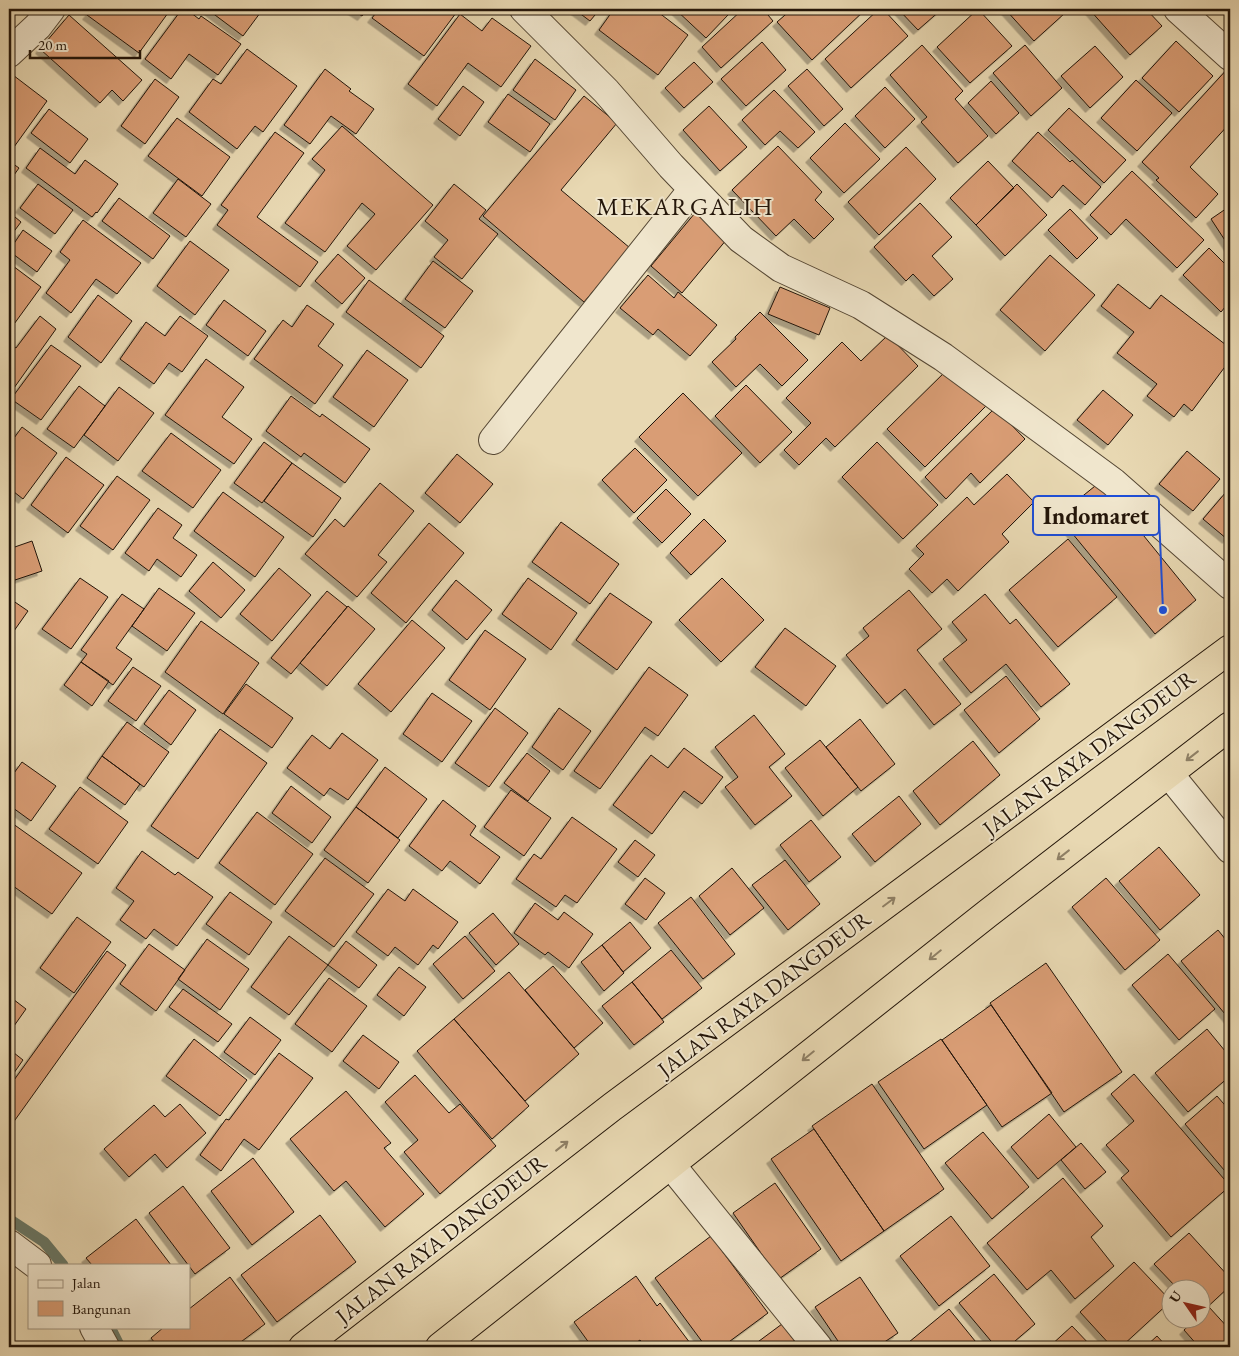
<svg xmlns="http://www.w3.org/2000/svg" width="1239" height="1356" font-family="'EB Garamond',serif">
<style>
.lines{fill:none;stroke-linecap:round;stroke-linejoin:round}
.stream{stroke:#697968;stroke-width:11}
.building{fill:#d99d75;stroke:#231509;filter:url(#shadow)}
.minor-casing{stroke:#544633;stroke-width:30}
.trunk-casing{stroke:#231509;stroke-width:30}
.minor{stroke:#f0e6cd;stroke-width:28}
.trunk{stroke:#e8d8b2;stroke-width:28}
.oneway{stroke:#8f8066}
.labels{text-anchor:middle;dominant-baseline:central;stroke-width:4;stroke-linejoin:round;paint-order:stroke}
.street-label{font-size:22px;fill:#231509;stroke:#f0e6cd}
.quarter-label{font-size:25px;letter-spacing:1px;fill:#231509;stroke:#f0e6cd}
.leader{fill:none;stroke:#1d4ed8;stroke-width:2}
.callout-dot{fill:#1d4ed8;stroke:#f0e6cd;stroke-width:2}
.callout{fill:#f0e6cd;stroke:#1d4ed8;stroke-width:2}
.callout-label{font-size:24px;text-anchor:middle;font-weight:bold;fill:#231509}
</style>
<defs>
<filter id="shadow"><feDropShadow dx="-4.5" dy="4.5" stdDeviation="0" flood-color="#0004"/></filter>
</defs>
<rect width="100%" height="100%" fill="#e8d8b2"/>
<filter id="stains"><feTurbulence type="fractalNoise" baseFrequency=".004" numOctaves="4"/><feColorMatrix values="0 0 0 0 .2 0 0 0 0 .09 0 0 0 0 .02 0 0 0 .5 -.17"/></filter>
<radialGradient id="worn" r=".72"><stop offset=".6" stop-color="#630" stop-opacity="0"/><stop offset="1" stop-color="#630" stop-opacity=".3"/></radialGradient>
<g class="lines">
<path class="stream" d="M 9,1219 L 44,1242 L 63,1265
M 110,1327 L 120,1347"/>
</g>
<path class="building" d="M 92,9 L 162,9 L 168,13 L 139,53 L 87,15 Z
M 182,9 L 186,9 L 199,19 L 201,16 L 241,44 L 218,75 L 189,54 L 171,79 L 145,59 Z
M 207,9 L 263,9 L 243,36 Z
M 351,9 L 368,9 L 362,16 Z
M 379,9 L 459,9 L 424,56 L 372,18 Z
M 574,9 L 600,9 L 590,21 Z
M 614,9 L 654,9 L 688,35 L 658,75 L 599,30 Z
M 675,9 L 721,9 L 728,15 L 706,38 Z
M 743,9 L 763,9 L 773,21 L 721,68 L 702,47 Z
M 792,9 L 866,9 L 812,60 L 777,22 Z
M 879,9 L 883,9 L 908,36 L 851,88 L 825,59 Z
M 898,9 L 942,9 L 918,30 Z
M 978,9 L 1012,46 L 970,83 L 937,47 Z
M 1005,9 L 1061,9 L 1065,13 L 1034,41 Z
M 1089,9 L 1146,9 L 1162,26 L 1130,55 Z
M 460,14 L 482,31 L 492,18 L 531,46 L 501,87 L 468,63 L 437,106 L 408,84 Z
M 69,15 L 142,80 L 123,101 L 112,90 L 100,103 L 40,49 Z
M 1176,41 L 1213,76 L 1179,112 L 1142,78 Z
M 762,42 L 786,70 L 746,106 L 721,79 Z
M 922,45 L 963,91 L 955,99 L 988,136 L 958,163 L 921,122 L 927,117 L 890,75 Z
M 1025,45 L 1062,88 L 1031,116 L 993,73 Z
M 1095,46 L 1123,77 L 1090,108 L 1061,76 Z
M 247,49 L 297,86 L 263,132 L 255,126 L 237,149 L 189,112 L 213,79 L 221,84 Z
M 535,59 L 576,90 L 555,120 L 513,90 Z
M 694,62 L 713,82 L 684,108 L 665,88 Z
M 1230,66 L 1230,123 L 1190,167 L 1218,194 L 1196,218 L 1156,180 L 1159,178 L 1142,162 Z
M 325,69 L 351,89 L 349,91 L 374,109 L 356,134 L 331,116 L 310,144 L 284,125 Z
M 807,69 L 843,109 L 824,126 L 788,86 Z
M 9,72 L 47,101 L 14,147 L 9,143 Z
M 155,79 L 179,97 L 145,144 L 121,126 Z
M 1136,80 L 1172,113 L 1137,151 L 1101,118 Z
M 991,81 L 1019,113 L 996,134 L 968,103 Z
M 463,86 L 484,102 L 460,136 L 438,119 Z
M 885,87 L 915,119 L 885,148 L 855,116 Z
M 774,90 L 815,132 L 798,148 L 780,131 L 765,145 L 742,120 Z
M 508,94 L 550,124 L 530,152 L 488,122 Z
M 584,96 L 617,123 L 561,190 L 630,248 L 584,302 L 483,216 Z
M 709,106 L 747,147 L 720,171 L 683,130 Z
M 1069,108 L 1126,160 L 1104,183 L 1048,130 Z
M 49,109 L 88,139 L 70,163 L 31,133 Z
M 177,118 L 230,157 L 202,196 L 148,156 Z
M 845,123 L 880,159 L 844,193 L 810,158 Z
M 342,126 L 433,205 L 376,270 L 347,246 L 375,214 L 362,203 L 325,252 L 285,223 L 325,170 L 312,159 Z
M 275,132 L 304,153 L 257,217 L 318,262 L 300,287 L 217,225 L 228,210 L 221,205 Z
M 1038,132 L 1070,162 L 1072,160 L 1101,187 L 1085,205 L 1063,185 L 1052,198 L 1012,161 Z
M 778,146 L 822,192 L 815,200 L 834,219 L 814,239 L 794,219 L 776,236 L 732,190 Z
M 906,147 L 936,179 L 879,235 L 848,202 Z
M 40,148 L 75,174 L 85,160 L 118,184 L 97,213 L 96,212 L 92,217 L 26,168 Z
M 9,161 L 19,168 L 9,182 Z
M 988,161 L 1014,188 L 976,225 L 950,198 Z
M 1132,171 L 1204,240 L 1177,268 L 1126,219 L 1111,235 L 1090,215 Z
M 178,179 L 211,204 L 186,237 L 153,213 Z
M 38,184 L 73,210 L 55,234 L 20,208 Z
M 454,184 L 486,210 L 479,219 L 498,234 L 462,279 L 434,257 L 448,240 L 425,221 Z
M 1017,184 L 1047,215 L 1005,256 L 976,225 Z
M 119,198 L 170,236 L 153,259 L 102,221 Z
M 920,203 L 952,237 L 932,256 L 953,279 L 934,296 L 913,274 L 906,281 L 874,247 Z
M 1230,206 L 1230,248 L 1211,219 Z
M 1070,209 L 1098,238 L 1077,259 L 1048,230 Z
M 9,212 L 21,222 L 9,238 Z
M 695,213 L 727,239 L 682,293 L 651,266 Z
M 83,220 L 141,263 L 117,294 L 96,279 L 71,313 L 46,293 L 70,260 L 60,252 Z
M 23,230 L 52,251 L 37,272 L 9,251 Z
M 190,241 L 229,270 L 195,315 L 157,286 Z
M 1209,248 L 1230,269 L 1230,301 L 1221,312 L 1183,275 Z
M 338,254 L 365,278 L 342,304 L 315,281 Z
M 1050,255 L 1095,295 L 1045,351 L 1000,310 Z
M 433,261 L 473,291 L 445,328 L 405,299 Z
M 9,263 L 41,287 L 9,331 Z
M 648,275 L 674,298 L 678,292 L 717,325 L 690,356 L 658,329 L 653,335 L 620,308 Z
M 369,280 L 444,336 L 421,368 L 346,312 Z
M 1118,284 L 1150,309 L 1161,295 L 1230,348 L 1230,360 L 1192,411 L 1184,404 L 1174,417 L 1147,396 L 1157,384 L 1117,353 L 1134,332 L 1101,306 Z
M 780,287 L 830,308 L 819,335 L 768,314 Z
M 98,295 L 132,321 L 101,363 L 68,337 Z
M 224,300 L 266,331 L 248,356 L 206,325 Z
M 307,305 L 334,324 L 318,346 L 343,365 L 315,404 L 254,359 L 283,320 L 292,327 Z
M 760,312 L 808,360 L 782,386 L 760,364 L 736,387 L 712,362 L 736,339 L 735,337 Z
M 40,316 L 56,329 L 9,395 L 9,343 L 16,348 Z
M 180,316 L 208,336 L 182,372 L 169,363 L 154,384 L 120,359 L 146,322 L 165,336 Z
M 888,335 L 918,366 L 835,447 L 826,438 L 799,465 L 784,450 L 811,423 L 786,398 L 842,342 L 861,361 Z
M 51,345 L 81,366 L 41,420 L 11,399 Z
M 367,350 L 408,380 L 374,427 L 333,397 Z
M 206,359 L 244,387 L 222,417 L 252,439 L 234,464 L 165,415 Z
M 949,368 L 986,406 L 925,467 L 887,429 Z
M 746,385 L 792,432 L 760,463 L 715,416 Z
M 79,386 L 105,406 L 74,448 L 47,429 Z
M 119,387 L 154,413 L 118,461 L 84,435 Z
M 1103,390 L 1133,415 L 1108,445 L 1077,420 Z
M 683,393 L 742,453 L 698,496 L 639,437 Z
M 291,396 L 320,417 L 322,414 L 370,449 L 345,483 L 304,453 L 301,457 L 266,431 Z
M 995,408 L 1025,439 L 980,483 L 971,473 L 946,499 L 925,477 Z
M 22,427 L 57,453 L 23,499 L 9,488 L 9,445 Z
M 171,433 L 221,470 L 193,508 L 142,471 Z
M 264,442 L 292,463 L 262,503 L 234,483 Z
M 877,442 L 938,505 L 903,539 L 842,477 Z
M 635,448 L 667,480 L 634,513 L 602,480 Z
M 1187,451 L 1220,479 L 1193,511 L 1159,484 Z
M 457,454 L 493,484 L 460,523 L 425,493 Z
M 66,457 L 104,485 L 68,533 L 31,505 Z
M 292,463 L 341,498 L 313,537 L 264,501 Z
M 1007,474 L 1034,502 L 1002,534 L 1009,542 L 958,591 L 947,579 L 932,593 L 909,569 L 924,554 L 916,546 L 967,497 L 974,505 Z
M 117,476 L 150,500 L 113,550 L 80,526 Z
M 1100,482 L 1196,600 L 1155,634 L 1058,516 Z
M 380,483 L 414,511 L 378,555 L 387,562 L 357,597 L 305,554 L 335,519 L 344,527 Z
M 666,489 L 691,514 L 662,543 L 637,518 Z
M 223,492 L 284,537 L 255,577 L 194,531 Z
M 1226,492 L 1230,495 L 1230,534 L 1227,539 L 1203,519 Z
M 158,508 L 182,525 L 173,538 L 197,555 L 181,577 L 157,559 L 149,571 L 125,553 Z
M 704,519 L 726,541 L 691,575 L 670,553 Z
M 561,522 L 619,564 L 590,604 L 532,562 Z
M 429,523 L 464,553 L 406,623 L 371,593 Z
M 1068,539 L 1117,597 L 1058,647 L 1009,590 Z
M 32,541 L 42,571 L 9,582 L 9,549 Z
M 213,562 L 245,590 L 221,618 L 189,591 Z
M 279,568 L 311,595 L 272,641 L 240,614 Z
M 80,578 L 108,597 L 71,649 L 42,629 Z
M 528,578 L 577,613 L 551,650 L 502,614 Z
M 722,578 L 764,620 L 721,662 L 679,620 Z
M 456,580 L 492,610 L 467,640 L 432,610 Z
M 159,588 L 195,613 L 167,651 L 132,626 Z
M 909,590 L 942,629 L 917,650 L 961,704 L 934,725 L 905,689 L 887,704 L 846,655 L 869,636 L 863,628 Z
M 327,591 L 347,607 L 291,674 L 271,658 Z
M 610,593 L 652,622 L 617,670 L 576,640 Z
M 122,594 L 144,609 L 116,648 L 132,659 L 113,685 L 81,662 L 87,654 L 81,650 Z
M 985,594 L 1010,624 L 1016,619 L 1070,684 L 1041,707 L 1006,664 L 971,693 L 943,659 L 967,640 L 952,622 Z
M 9,598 L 28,611 L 9,638 Z
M 348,606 L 375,629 L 327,686 L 300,663 Z
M 412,620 L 445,648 L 391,712 L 358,684 Z
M 201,621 L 259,663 L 223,714 L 165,672 Z
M 785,628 L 836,666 L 806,706 L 755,667 Z
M 485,630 L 526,659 L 490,710 L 449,680 Z
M 81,662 L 109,681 L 92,706 L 64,685 Z
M 133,667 L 161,686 L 136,721 L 108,701 Z
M 649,667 L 688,695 L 658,736 L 645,727 L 600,789 L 574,771 Z
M 1006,676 L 1040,719 L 999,753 L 964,710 Z
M 246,684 L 293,718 L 272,748 L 224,714 Z
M 169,690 L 196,710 L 171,745 L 144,724 Z
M 432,693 L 472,721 L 442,762 L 403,734 Z
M 495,708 L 528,733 L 489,787 L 455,763 Z
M 559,708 L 591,731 L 563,770 L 532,747 Z
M 754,715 L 785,754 L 769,767 L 792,796 L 755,825 L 725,787 L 738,777 L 715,747 Z
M 860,719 L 895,764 L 861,791 L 826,747 Z
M 127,722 L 169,752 L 144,787 L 102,756 Z
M 220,729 L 267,763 L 198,859 L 151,826 Z
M 342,733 L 378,760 L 348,800 L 330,788 L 324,796 L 287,768 L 312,735 L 330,749 Z
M 820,740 L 858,787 L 823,816 L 785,768 Z
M 973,741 L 1000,775 L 940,825 L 913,791 Z
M 684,748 L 723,777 L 702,804 L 684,791 L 652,834 L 613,805 L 651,755 L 668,768 Z
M 527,753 L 550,771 L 528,801 L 504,783 Z
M 102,756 L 140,784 L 125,805 L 87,778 Z
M 22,762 L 56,786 L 31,821 L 9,805 L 9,780 Z
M 385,767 L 427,799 L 398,838 L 356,807 Z
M 291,786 L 331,817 L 312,843 L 272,813 Z
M 80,787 L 128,822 L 98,864 L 49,829 Z
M 511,790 L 551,818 L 524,856 L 484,827 Z
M 899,796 L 921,824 L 875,862 L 852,834 Z
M 443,800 L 476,826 L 470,835 L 500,857 L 480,884 L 450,861 L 442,871 L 409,846 Z
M 356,807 L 400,840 L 368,883 L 324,850 Z
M 257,812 L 313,854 L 275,905 L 219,863 Z
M 572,817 L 617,849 L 577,903 L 565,895 L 556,907 L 516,879 L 534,854 L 541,859 Z
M 811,820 L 841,857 L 809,882 L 780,845 Z
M 9,821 L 82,873 L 52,914 L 9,883 Z
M 635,840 L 655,855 L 638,877 L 618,862 Z
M 1159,847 L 1200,895 L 1160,930 L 1119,881 Z
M 142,851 L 175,875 L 178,872 L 213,897 L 177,946 L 154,929 L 146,939 L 120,920 L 134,901 L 116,888 Z
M 325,858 L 374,894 L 334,947 L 285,911 Z
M 785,860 L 820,904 L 788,930 L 752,885 Z
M 732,868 L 764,908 L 730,935 L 699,896 Z
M 645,878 L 665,893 L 646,920 L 625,904 Z
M 1106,878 L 1160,940 L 1125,970 L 1072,907 Z
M 388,889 L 405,901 L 413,889 L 458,922 L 438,949 L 433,945 L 418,965 L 395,947 L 388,956 L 356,932 Z
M 230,892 L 272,922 L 249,955 L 206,924 Z
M 691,897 L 735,954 L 703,979 L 658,923 Z
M 535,903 L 558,920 L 564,912 L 593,934 L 569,968 L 548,952 L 545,955 L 514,933 Z
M 493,913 L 519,944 L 496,965 L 469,933 Z
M 77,917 L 111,942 L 74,993 L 40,968 Z
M 630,922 L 651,948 L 623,972 L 602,945 Z
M 1218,930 L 1230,945 L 1230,1020 L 1181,961 Z
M 289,936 L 328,965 L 289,1015 L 251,987 Z
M 465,936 L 495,971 L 463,999 L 433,964 Z
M 207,939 L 249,969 L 220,1010 L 178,979 Z
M 346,941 L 377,965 L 359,988 L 328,965 Z
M 149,944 L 185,970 L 156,1011 L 120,984 Z
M 602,945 L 624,973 L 604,991 L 581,962 Z
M 671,950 L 702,988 L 662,1019 L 632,982 Z
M 107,951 L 126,965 L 10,1127 L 9,1126 L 9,1087 Z
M 1168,954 L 1215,1009 L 1179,1040 L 1132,985 Z
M 1046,963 L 1122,1072 L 1064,1112 L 990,1003 Z
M 553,966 L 603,1023 L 574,1048 L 525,990 Z
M 399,967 L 426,987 L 404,1016 L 377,995 Z
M 509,972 L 579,1054 L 525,1101 L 454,1019 Z
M 329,978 L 367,1006 L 332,1052 L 295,1024 Z
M 632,982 L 664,1022 L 634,1045 L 602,1006 Z
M 183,989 L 232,1024 L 218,1042 L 169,1007 Z
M 9,996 L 26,1009 L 9,1033 Z
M 991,1005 L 1052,1093 L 1002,1127 L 942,1040 Z
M 250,1017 L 281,1040 L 255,1075 L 224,1052 Z
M 454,1019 L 529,1106 L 492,1139 L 417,1051 Z
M 1207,1029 L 1230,1057 L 1230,1076 L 1188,1112 L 1155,1073 Z
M 363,1035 L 399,1062 L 379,1089 L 343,1061 Z
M 194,1039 L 247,1080 L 220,1116 L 166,1076 Z
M 941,1039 L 987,1105 L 924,1149 L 878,1082 Z
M 9,1049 L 23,1060 L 9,1080 Z
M 279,1053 L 313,1078 L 259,1150 L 244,1139 L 221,1171 L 200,1155 L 226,1119 L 229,1120 Z
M 1134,1074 L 1230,1186 L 1171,1237 L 1121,1178 L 1129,1171 L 1106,1145 L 1134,1121 L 1111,1094 Z
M 415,1075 L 449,1113 L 460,1104 L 496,1146 L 440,1194 L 404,1152 L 418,1140 L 385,1102 Z
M 872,1084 L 944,1189 L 884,1231 L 812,1126 Z
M 346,1091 L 391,1143 L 384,1148 L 424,1194 L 385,1227 L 346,1181 L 334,1191 L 290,1139 Z
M 1217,1096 L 1230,1111 L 1230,1177 L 1185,1124 Z
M 180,1104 L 206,1133 L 167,1168 L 155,1154 L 129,1177 L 104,1149 L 154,1105 L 165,1117 Z
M 1049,1114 L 1076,1147 L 1038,1179 L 1011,1147 Z
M 814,1129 L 884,1231 L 841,1261 L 771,1159 Z
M 983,1132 L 1029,1187 L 992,1219 L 945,1163 Z
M 1081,1143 L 1106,1172 L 1085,1189 L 1061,1160 Z
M 253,1158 L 294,1212 L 252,1245 L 211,1191 Z
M 1063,1178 L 1103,1226 L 1091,1237 L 1114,1266 L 1075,1299 L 1051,1270 L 1027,1290 L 987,1243 Z
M 775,1183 L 821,1249 L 779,1279 L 733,1213 Z
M 183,1186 L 230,1248 L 195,1274 L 149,1213 Z
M 320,1215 L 356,1262 L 277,1322 L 241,1275 Z
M 951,1216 L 990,1266 L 939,1306 L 900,1256 Z
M 136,1219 L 171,1265 L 92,1265 L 86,1258 Z
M 1189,1233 L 1230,1278 L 1230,1286 L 1202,1312 L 1202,1288 L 1177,1288 L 1154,1264 Z
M 711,1236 L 768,1313 L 722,1347 L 706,1347 L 655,1278 Z
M 1134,1262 L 1171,1301 L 1121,1347 L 1112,1347 L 1080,1312 Z
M 994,1274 L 1035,1324 L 1008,1347 L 996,1347 L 959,1303 Z
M 636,1276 L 657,1306 L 660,1303 L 693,1347 L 646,1347 L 640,1340 L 630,1347 L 592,1347 L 574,1322 Z
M 230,1277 L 265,1324 L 234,1347 L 158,1347 L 151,1338 L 164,1327 L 189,1327 L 189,1309 Z
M 860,1277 L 898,1333 L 877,1347 L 842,1347 L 815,1307 Z
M 1209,1307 L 1230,1330 L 1230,1347 L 1199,1347 L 1184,1330 L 1197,1318 L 1202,1318 L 1202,1314 Z
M 949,1309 L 980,1347 L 903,1347 Z
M 782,1324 L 799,1347 L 751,1347 Z
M 1072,1326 L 1092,1347 L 1049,1347 Z
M 1157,1336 L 1167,1347 L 1145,1347 Z"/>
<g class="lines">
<defs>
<path id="minor" d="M 524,9 L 606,91 L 671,166 L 741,239 L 781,268 L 861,305 L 943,357 L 1113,482 L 1230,585
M 1178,9 L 1230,56
M 9,53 L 38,26 L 51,9
M 493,440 L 693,189
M 1169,774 L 1230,849
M 671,1165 L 818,1347
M 9,1244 L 37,1265
M 94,1327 L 105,1347"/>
<path id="trunk" d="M 303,1347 L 612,1107 L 1230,649
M 440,1347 L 987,914 L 1230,726"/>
</defs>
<use href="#minor" class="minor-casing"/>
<use href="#trunk" class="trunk-casing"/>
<use href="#minor" class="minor"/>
<use href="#trunk" class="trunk"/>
</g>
<defs><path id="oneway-shaft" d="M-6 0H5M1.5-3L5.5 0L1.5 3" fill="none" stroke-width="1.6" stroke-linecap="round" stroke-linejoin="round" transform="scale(1.25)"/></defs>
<g class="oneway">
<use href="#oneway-shaft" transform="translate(1192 756) rotate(142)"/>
<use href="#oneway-shaft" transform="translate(1063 855) rotate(142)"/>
<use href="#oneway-shaft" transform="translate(889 902) rotate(-37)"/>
<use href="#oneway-shaft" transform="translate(935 955) rotate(141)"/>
<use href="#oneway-shaft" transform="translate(808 1056) rotate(141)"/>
<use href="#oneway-shaft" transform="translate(562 1146) rotate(-38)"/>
</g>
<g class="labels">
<g class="street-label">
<text transform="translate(1089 753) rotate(-37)">JALAN RAYA DANGDEUR</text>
<text transform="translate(764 994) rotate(-37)">JALAN RAYA DANGDEUR</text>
<text transform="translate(441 1239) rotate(-38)">JALAN RAYA DANGDEUR</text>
</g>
<g class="quarter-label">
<text x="685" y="206">MEKARGALIH</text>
</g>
</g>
<path class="leader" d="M1163 610L1159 515"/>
<circle class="callout-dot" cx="1163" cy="610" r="5"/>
<rect class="callout" x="1033" y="496" width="126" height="39" rx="5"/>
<g class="callout-label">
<text x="1096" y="524">Indomaret</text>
</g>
<rect width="1239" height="1356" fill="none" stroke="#e8d8b2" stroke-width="30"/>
<rect x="10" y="10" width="1219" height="1336" fill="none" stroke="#231509" stroke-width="2.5"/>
<rect x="15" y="15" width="1209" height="1326" fill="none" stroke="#231509"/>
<rect x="28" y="1264" width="162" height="65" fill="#f0e6cd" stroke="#9e927f"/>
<rect x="38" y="1280" width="25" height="8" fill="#f0e6cd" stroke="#9e927f"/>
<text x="72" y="1288" font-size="15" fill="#231509">Jalan</text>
<rect x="38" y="1301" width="25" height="15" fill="#d99d75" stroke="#9e927f"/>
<text x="72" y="1314" font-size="15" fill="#231509">Bangunan</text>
<g transform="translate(1186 1304) rotate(304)"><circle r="24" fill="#f0e6cd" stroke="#9e927f"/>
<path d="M0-4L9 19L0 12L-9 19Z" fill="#8f2418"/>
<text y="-8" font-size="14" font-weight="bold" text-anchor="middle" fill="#231509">U</text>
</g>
<path d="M30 50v8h110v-8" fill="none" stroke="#231509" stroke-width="2.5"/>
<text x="38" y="50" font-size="15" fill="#231509" stroke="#f0e6cd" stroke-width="4" paint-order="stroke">20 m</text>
<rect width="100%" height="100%" filter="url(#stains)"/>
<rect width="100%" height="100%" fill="url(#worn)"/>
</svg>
